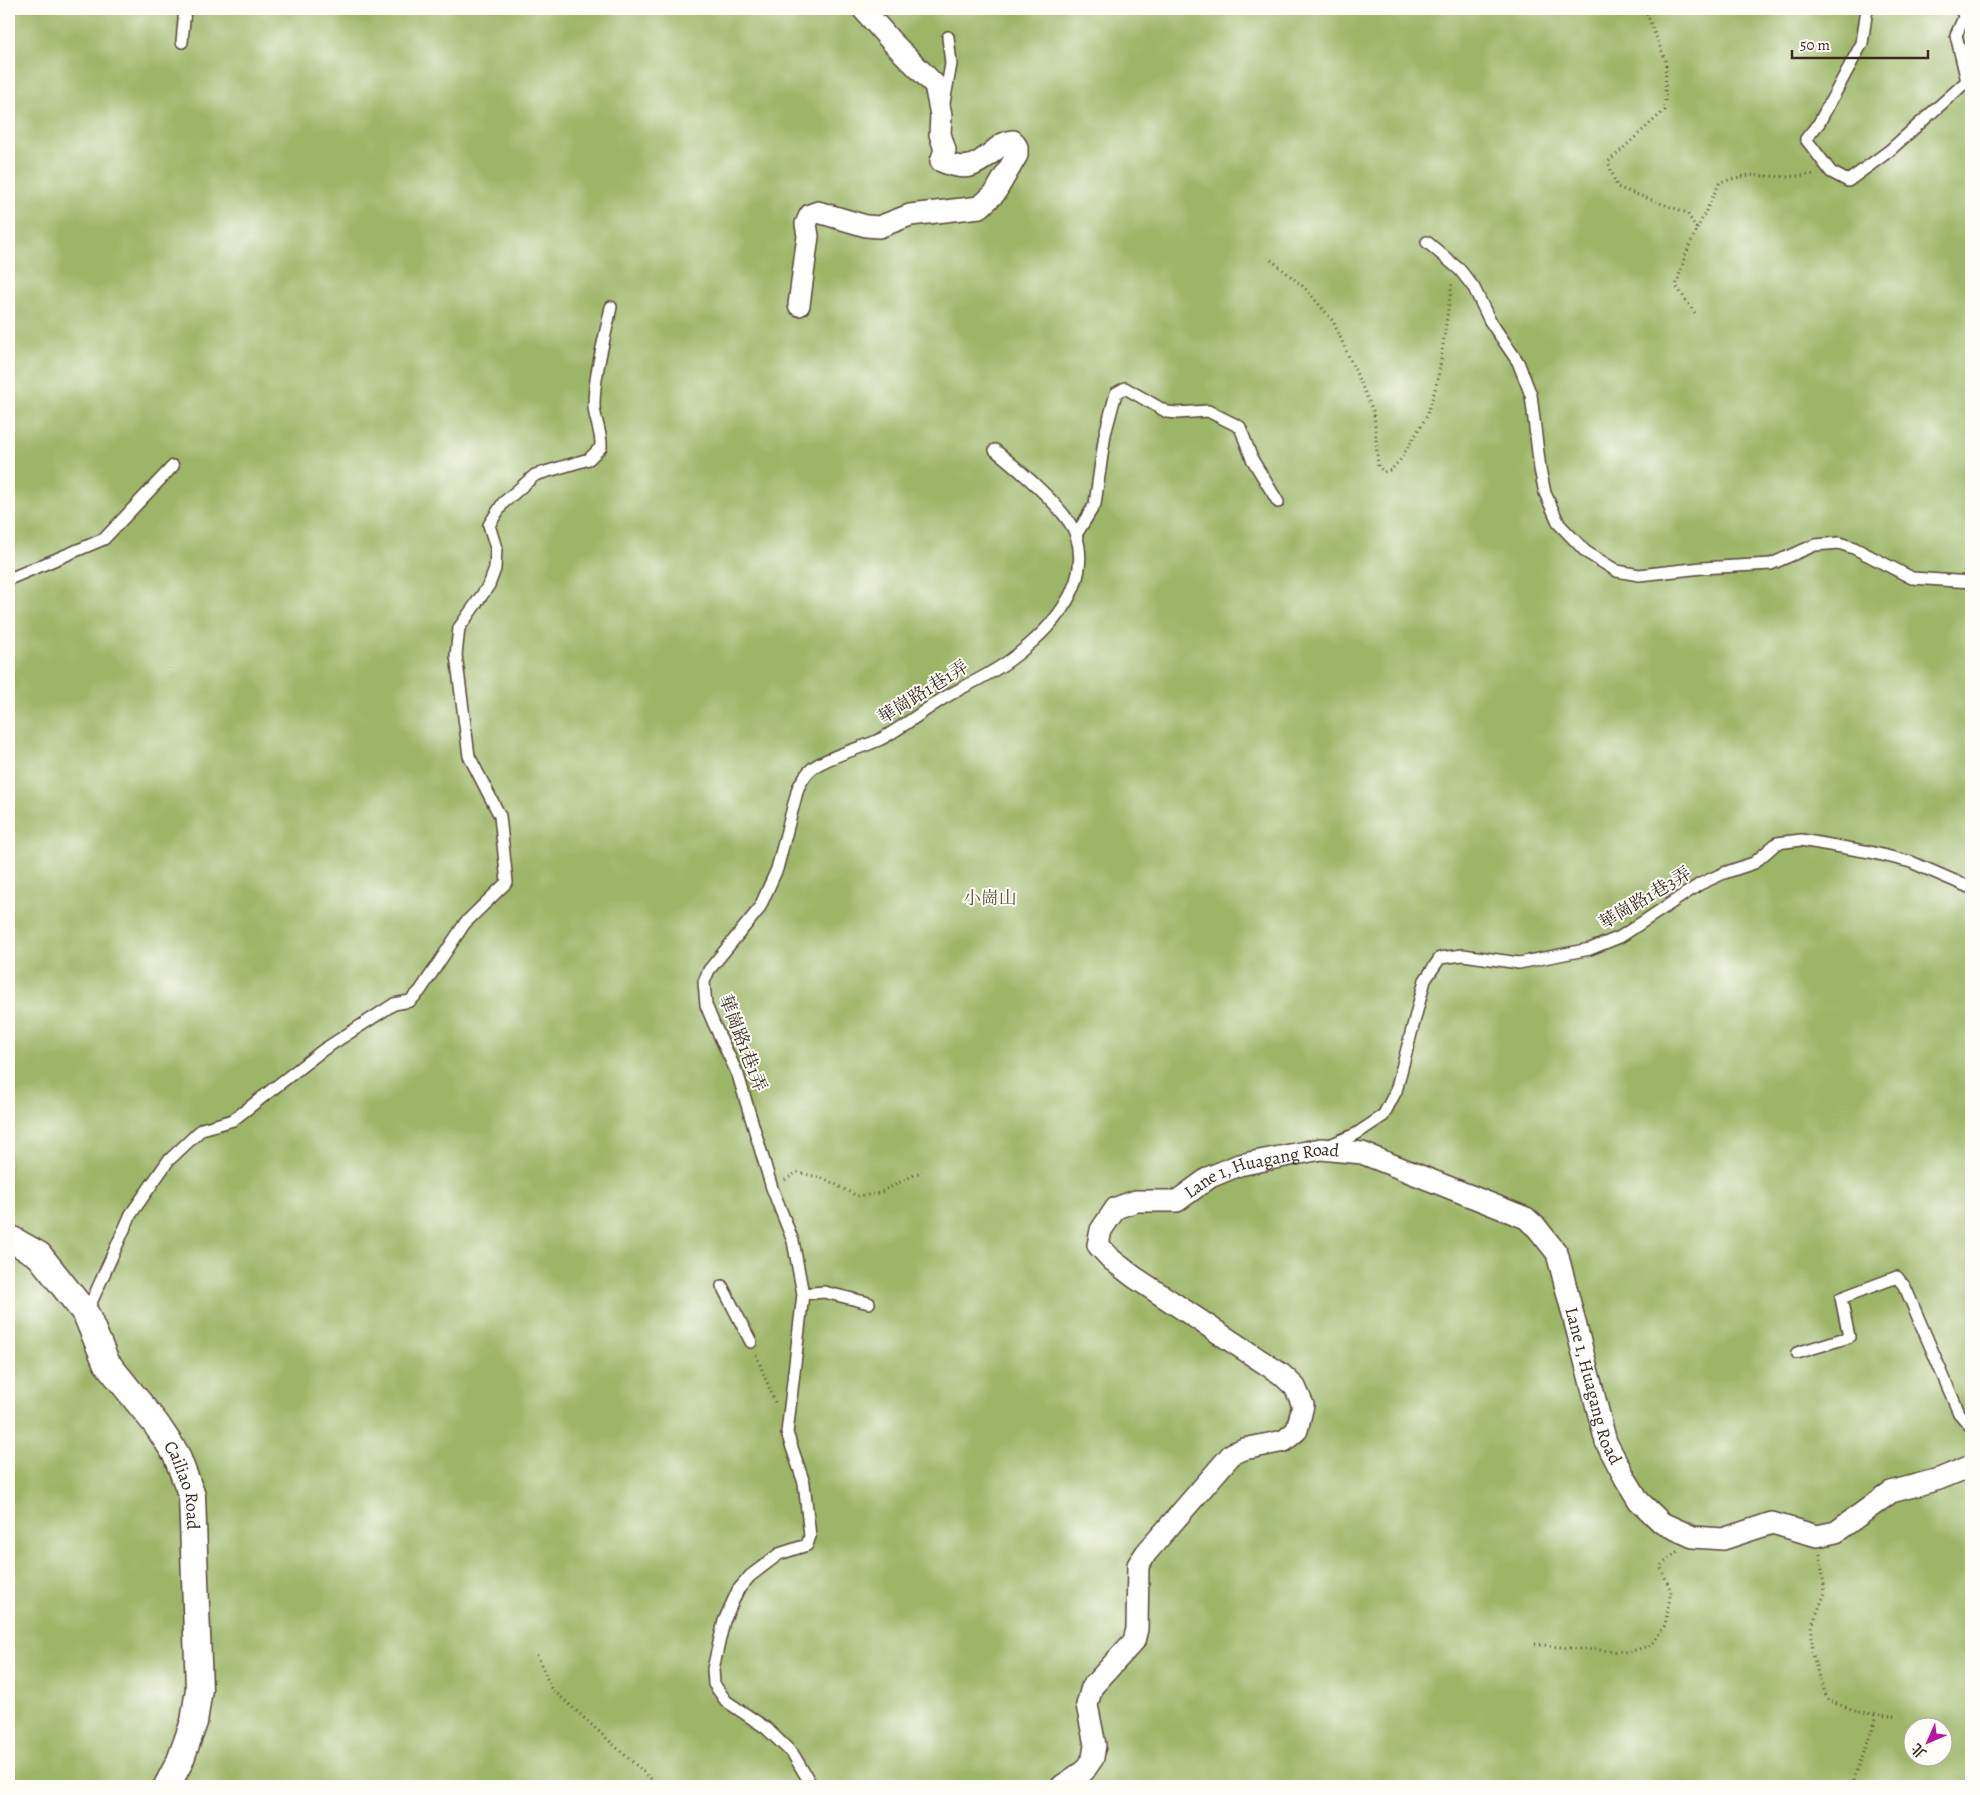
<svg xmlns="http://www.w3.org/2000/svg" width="1980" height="1795" font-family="Alegreya,'Noto Serif TC',serif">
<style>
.forest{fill:#9db566;stroke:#6c7042;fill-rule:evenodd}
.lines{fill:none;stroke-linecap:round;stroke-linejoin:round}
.service-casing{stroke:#564537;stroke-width:14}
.minor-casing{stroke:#564537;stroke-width:24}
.tertiary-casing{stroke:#564537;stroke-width:29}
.path{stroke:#564537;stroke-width:3;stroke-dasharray:1 4;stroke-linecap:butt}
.service{stroke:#fff;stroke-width:11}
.minor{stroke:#fff;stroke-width:21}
.tertiary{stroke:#fff;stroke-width:26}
.labels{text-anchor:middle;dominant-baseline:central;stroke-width:4;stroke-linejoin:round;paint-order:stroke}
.street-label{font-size:18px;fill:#3b2a1e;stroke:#fdfcf7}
.park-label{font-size:18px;fill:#5e5434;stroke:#fdfcf7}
</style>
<rect width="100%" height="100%" fill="#fdfcf7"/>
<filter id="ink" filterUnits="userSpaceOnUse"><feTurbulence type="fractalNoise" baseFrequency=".02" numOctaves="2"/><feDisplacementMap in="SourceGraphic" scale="10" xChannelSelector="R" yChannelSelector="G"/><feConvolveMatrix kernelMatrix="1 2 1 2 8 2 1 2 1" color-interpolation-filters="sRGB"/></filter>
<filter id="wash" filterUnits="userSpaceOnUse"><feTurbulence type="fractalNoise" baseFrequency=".0096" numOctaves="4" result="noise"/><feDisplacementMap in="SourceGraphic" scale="20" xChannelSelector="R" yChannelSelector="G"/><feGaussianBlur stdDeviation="1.12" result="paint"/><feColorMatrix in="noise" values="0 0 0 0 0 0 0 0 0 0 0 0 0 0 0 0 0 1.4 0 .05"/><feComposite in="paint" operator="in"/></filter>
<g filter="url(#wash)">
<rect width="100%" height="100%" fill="#eee1c2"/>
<path class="forest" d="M 9,9 L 1971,9 L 1971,1786 L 9,1786 ZM 1912,1728 L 1942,1728 L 1942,1758 L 1912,1758 Z"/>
</g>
<g filter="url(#ink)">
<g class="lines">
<defs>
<path id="service" d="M 1867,9 L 1862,43 L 1819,123 L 1806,139 L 1831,172 L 1848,181 L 1889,151 L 1967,81 L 1956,35 L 1967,11
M 182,42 L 185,9
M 944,103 L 951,64 L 948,37
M 1427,242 L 1460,270 L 1474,288 L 1490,321 L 1518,362 L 1531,395 L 1540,469 L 1545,493 L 1559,524 L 1586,552 L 1617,571 L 1639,575 L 1702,568 L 1771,564 L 1815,545 L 1839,543 L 1854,548 L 1912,578 L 1971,582
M 1076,535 L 1095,504 L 1105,434 L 1116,393 L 1125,388 L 1167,412 L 1178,413 L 1208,411 L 1240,427 L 1252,459 L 1278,502
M 9,579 L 104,539 L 173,466
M 1327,1146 L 1356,1134 L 1383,1116 L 1396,1091 L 1425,980 L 1440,958 L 1463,955 L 1519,963 L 1590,949 L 1620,937 L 1700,884 L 1724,873 L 1754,863 L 1777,843 L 1801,840 L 1870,852 L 1911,862 L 1971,888
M 722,1286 L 751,1342
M 803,1294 L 824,1292 L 869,1303
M 86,1314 L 131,1214 L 168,1161 L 202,1129 L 233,1120 L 323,1050 L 394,1004 L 410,1001 L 420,991 L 465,923 L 507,882 L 500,816 L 469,756 L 456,655 L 459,628 L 489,585 L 495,569 L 496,548 L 489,525 L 503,503 L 535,475 L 589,459 L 601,447 C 602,432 594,419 594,405 C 594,374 605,338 611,307
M 1797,1353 L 1849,1337 L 1841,1298 L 1897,1277 L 1905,1287 L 1959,1413 L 1971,1427
M 812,1786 L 793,1754 L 766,1728 L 726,1701 L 714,1684 L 713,1669 L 724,1621 L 738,1590 L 750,1576 L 779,1554 L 807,1545 L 810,1536 L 804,1483 L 787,1433 L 803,1294 L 793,1241 L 772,1188 L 738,1075 L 713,1022 L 706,1005 L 704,982 L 709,970 L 759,909 L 777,869 L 798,788 C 802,780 807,772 814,767 C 834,754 860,749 881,739 C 903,727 923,711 944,698 C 966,685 990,675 1010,660 C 1048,632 1093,587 1076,535 C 1067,509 1017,468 995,450"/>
<g id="minor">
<path d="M 1967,11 L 1970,9"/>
<path d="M 799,305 L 808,236 L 806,224 L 810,215 L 818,212 L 866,226 L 879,227 L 910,215 L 980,207 L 995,193 L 1017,155 L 1017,147 L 1013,141 C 1004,142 1001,145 995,150 C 975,167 966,172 941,161 L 945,150 L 940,134 L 941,115 L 935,85 L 892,42 L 863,9"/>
<path id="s1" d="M 1062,1786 L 1084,1771 L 1093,1758 L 1095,1745 L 1087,1705 L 1092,1687 L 1134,1641 L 1137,1629 L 1138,1565 L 1146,1553 L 1232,1454 L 1244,1449 L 1284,1441 L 1297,1430 L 1303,1405 L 1295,1387 L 1281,1374 L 1134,1277 L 1112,1260 L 1098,1245 L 1101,1230 L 1116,1208 L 1136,1201 L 1177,1201 L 1210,1177 L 1239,1165 L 1321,1149 L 1362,1153 L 1526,1218 L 1537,1228 L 1557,1253 L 1606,1442 L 1625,1478 L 1639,1501 L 1662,1523 L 1693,1537 L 1723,1539 L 1772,1523 L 1817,1536 L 1836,1532 L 1891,1492 L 1939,1479 L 1971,1466"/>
</g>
<g id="tertiary">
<path id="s2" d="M 9,1238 L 39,1255 L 86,1314 L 106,1362 L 156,1424 L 176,1454 L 192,1496 L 199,1689 L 194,1722 L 180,1761 L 167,1786"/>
</g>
</defs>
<use href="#service" class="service-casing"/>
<use href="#minor" class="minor-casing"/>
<use href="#tertiary" class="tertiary-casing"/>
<path class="path" d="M 1645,9 L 1666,62 L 1665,110 L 1608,162 L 1617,187 L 1687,213 L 1697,229 L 1686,253 L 1676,286 L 1695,313
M 1697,229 L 1720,182 L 1749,175 L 1788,177 L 1815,174
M 1271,260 L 1305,288 L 1333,321 L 1374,413 L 1378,466 L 1384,472 L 1391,470 L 1400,460 L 1427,416 L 1438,379 L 1452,283
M 785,1180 L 797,1172 L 825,1179 L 857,1196 L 877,1194 L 922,1171
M 756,1355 L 776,1405
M 1820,1554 L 1825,1593 L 1812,1625 L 1812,1651 L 1819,1678 L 1828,1700 C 1851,1710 1872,1716 1897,1716
M 1535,1644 L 1568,1648 L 1629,1652 L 1651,1645 L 1665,1625 L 1671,1591 L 1660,1566 L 1678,1551
M 537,1655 L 551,1688 L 659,1786
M 1852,1786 L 1877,1716"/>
<use href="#service" class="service"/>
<use href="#minor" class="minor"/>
<use href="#tertiary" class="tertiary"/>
</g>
</g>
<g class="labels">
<g class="street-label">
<text transform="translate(923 692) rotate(-32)">華崗路1巷1弄</text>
<text transform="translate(1645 898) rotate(-31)">華崗路1巷3弄</text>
<text transform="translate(743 1043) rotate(69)">華崗路1巷1弄</text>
<text stroke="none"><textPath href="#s1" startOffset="956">Lane 1, Huagang Road</textPath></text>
<text stroke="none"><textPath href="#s1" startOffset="1421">Lane 1, Huagang Road</textPath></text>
<text stroke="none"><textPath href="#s2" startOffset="310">Cailiao Road</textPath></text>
</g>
<g class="park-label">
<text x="990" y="898">小崗山</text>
</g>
</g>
<rect width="1980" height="1795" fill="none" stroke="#fdfcf7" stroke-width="30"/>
<g transform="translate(1928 1742) rotate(225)"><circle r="24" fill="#fdfcf7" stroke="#afa8a0"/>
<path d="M0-4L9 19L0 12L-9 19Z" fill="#b5179e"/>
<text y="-8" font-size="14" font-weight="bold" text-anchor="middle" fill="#3b2a1e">北</text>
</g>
<path d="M1792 50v8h136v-8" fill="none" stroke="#3b2a1e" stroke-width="2.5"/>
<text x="1800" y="50" font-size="15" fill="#3b2a1e" stroke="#fdfcf7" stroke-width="4" paint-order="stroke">50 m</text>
</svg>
